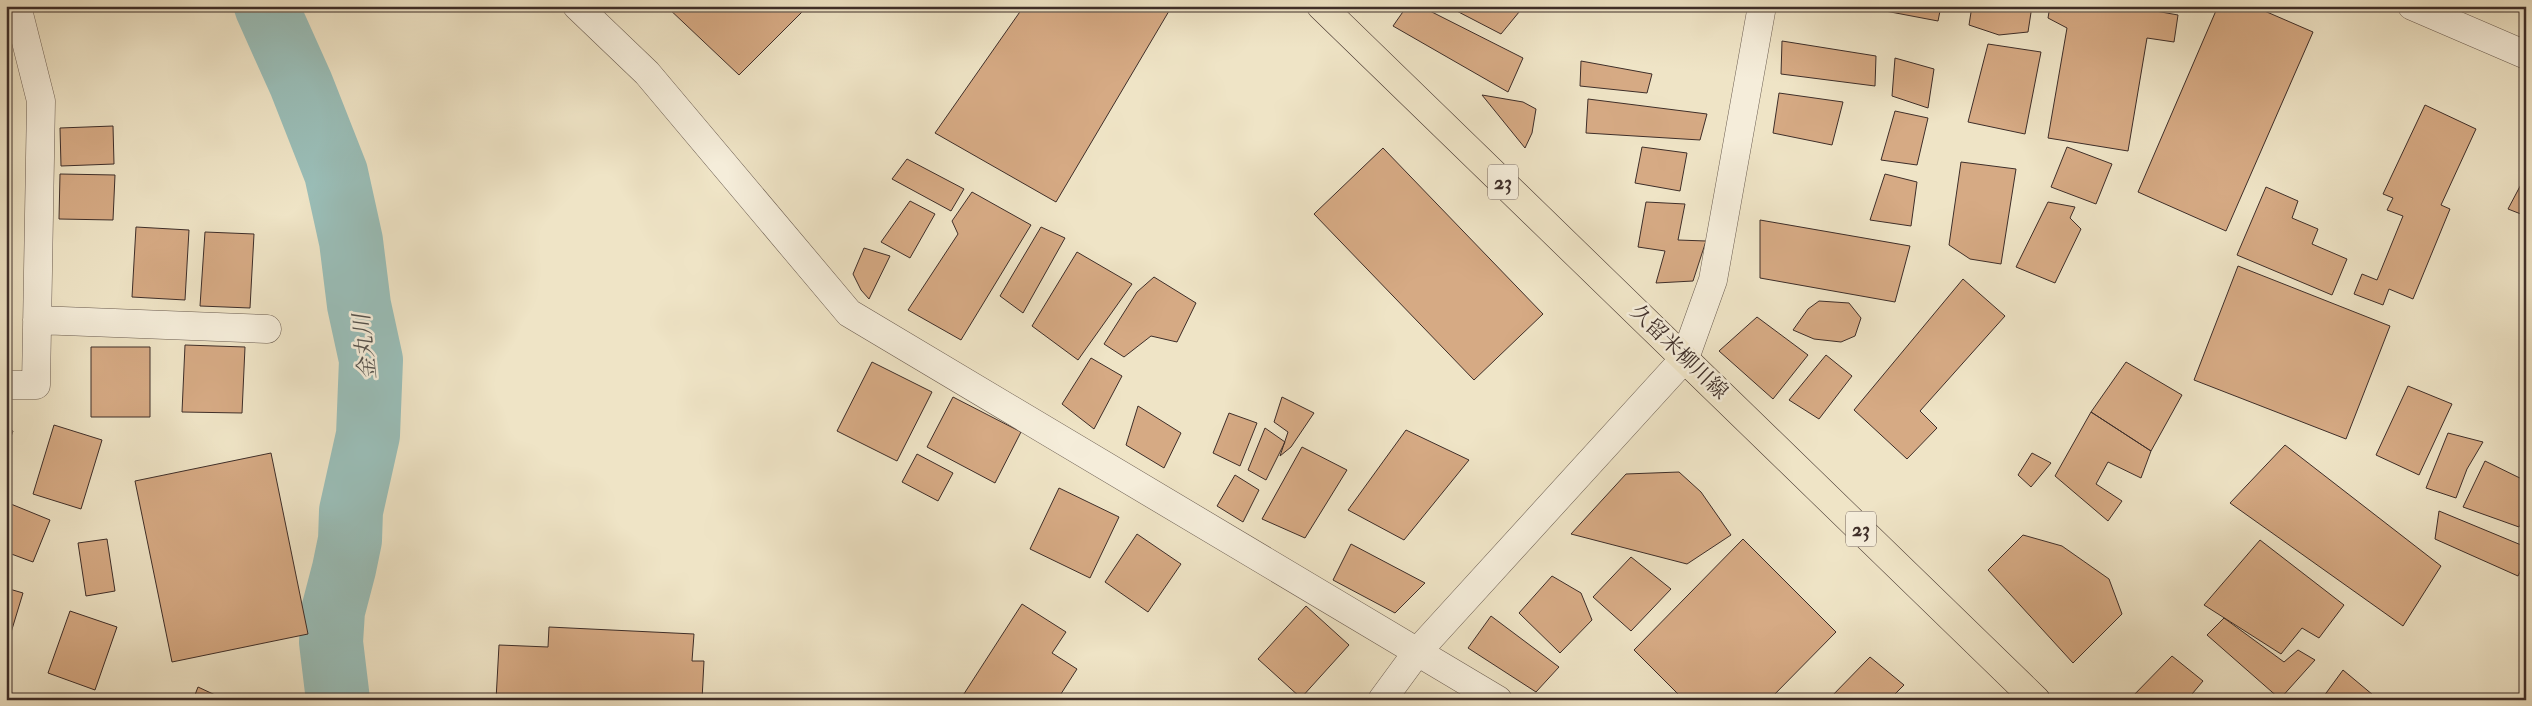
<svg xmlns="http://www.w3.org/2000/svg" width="2532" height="706" font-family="'IM FELL Double Pica','Noto Serif JP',serif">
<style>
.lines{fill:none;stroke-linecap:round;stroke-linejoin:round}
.river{stroke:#9abeb8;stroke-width:64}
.building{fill:#d6aa84;stroke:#3e2e29}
.minor-casing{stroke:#6a5c50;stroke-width:29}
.major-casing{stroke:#3e2e29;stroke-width:29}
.minor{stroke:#f5edda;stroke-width:28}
.major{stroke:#efe4c6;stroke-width:28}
.labels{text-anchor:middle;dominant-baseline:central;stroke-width:5;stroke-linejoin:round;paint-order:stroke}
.shield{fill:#f5edda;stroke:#75675e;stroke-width:1}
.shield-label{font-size:20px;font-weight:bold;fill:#3e2e29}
.street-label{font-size:21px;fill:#3e2e29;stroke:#f5edda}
.water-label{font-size:22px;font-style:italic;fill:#55524d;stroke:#f5edda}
</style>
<rect width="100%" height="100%" fill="#efe4c6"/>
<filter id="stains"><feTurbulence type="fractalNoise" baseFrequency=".004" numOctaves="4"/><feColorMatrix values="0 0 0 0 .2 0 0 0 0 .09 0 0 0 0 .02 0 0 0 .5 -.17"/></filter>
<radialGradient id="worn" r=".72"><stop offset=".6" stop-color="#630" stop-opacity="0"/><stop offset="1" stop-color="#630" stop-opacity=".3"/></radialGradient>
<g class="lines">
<path class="river" d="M 266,6 L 301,84 L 336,173 L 351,241 L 359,305 L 371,360 L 368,435 L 351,511 L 350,540 L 344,569 L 333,611 L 331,642 L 338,700"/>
</g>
<path class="building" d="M 666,6 L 808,6 L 739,75 Z
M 1024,6 L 1172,6 L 1056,202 L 935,133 Z
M 1407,6 L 1420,6 L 1523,58 L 1508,92 L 1393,26 Z
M 1447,6 L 1524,6 L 1501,34 Z
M 1880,6 L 1941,6 L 1938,21 L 1880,10 Z
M 1972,6 L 2032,6 L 2028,32 L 1999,35 L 1969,25 Z
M 2050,6 L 2151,6 L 2150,10 L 2178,15 L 2174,42 L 2147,38 L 2128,151 L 2048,138 L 2067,28 L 2048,18 Z
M 2218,6 L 2253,6 L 2313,32 L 2226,231 L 2138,192 Z
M 1782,41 L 1876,56 L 1875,86 L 1781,74 Z
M 1988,44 L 2041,52 L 2025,134 L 1968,122 Z
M 1895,58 L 1934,69 L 1928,108 L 1892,96 Z
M 1581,61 L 1652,74 L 1647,93 L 1580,86 Z
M 1779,93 L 1843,102 L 1832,145 L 1773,133 Z
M 1482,95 L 1523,102 L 1536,109 L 1532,133 L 1525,148 Z
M 1588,99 L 1707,114 L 1700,140 L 1586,133 Z
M 2425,105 L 2476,129 L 2441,205 L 2450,209 L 2413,299 L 2389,289 L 2383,305 L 2354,294 L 2362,274 L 2377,280 L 2403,216 L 2387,210 L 2393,198 L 2383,194 Z
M 1895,111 L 1928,118 L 1917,165 L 1881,160 Z
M 113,126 L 114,164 L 61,166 L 60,128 Z
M 1642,147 L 1687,153 L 1680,191 L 1635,183 Z
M 2067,147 L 2112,164 L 2096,204 L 2051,187 Z
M 1383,148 L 1543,314 L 1474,380 L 1314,214 Z
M 907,159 L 964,189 L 951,211 L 892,179 Z
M 1961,162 L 2016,169 L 2001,264 L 1970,259 L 1949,245 Z
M 60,174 L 115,175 L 113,220 L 59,219 Z
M 1885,174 L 1917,182 L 1911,226 L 1870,220 Z
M 2526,175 L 2526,216 L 2508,209 Z
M 2266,187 L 2298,201 L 2292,218 L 2318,229 L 2312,244 L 2347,259 L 2332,295 L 2237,255 Z
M 972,192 L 1031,225 L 961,340 L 908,310 L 958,234 L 952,221 Z
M 910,201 L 935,214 L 910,258 L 881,242 Z
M 1646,202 L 1685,204 L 1678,240 L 1706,241 L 1693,281 L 1656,283 L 1665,251 L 1638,247 Z
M 2048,202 L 2075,207 L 2070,218 L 2081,229 L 2055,283 L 2016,267 Z
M 1760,220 L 1910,246 L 1895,302 L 1760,278 Z
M 136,227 L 189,230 L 185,300 L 132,297 Z
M 1041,227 L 1065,238 L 1023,313 L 1000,296 Z
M 205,232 L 254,234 L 250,308 L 200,306 Z
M 864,248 L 890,256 L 869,299 L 861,290 L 853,274 Z
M 1077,252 L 1132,284 L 1078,360 L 1032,326 Z
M 2238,266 L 2390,326 L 2346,439 L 2194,380 Z
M 1154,277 L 1196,303 L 1177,342 L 1151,336 L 1124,357 L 1104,344 L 1137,292 Z
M 1963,279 L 2005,316 L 1920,411 L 1937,428 L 1907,459 L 1854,410 Z
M 1819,301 L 1849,303 L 1861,318 L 1855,336 L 1841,342 L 1814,339 L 1793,330 L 1808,309 Z
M 1757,317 L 1808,355 L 1773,399 L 1719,351 Z
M 185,345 L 245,347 L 242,413 L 182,412 Z
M 91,347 L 150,347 L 150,417 L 91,417 Z
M 1826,355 L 1852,376 L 1819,419 L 1789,400 Z
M 1091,358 L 1122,376 L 1094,429 L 1062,404 Z
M 872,362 L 932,392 L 897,461 L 837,431 Z
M 2126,362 L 2182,395 L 2151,451 L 2091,412 Z
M 2408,386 L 2452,404 L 2419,475 L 2376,455 Z
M 953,397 L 1021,432 L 995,483 L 927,447 Z
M 1282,397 L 1314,413 L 1291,447 L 1280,456 L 1288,432 L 1274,422 Z
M 1138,406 L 1181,433 L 1164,468 L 1126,445 Z
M 2091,412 L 2151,451 L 2141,478 L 2108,462 L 2096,484 L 2122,501 L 2108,521 L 2055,476 Z
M 1229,413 L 1257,423 L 1240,466 L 1213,453 Z
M 54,425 L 102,440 L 81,509 L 33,494 Z
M 6,428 L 13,431 L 6,451 Z
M 1265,428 L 1285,442 L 1266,480 L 1248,470 Z
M 1406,430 L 1469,460 L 1404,540 L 1348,510 Z
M 2448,433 L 2483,442 L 2467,469 L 2456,498 L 2426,488 Z
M 2285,445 L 2441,566 L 2403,626 L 2230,503 Z
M 1302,447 L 1347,470 L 1305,538 L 1262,519 Z
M 271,453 L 308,634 L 172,662 L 135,481 Z
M 2032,453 L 2051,463 L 2031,487 L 2018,475 Z
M 917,454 L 953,473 L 938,501 L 902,482 Z
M 2485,461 L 2526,481 L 2526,514 L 2519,527 L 2463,507 Z
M 1679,472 L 1701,492 L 1731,535 L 1687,564 L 1571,534 L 1626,474 Z
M 1235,475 L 1259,490 L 1243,522 L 1217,506 Z
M 1059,488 L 1119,517 L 1090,578 L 1030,549 Z
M 6,502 L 50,520 L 33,562 L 6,552 Z
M 2439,511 L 2526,547 L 2526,560 L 2518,576 L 2435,539 Z
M 1137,534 L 1181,564 L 1148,612 L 1105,582 Z
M 2023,535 L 2062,546 L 2109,579 L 2122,614 L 2073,663 L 1988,570 Z
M 107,539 L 115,591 L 86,596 L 78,543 Z
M 1743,539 L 1836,632 L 1769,700 L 1684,700 L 1634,650 Z
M 2260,540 L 2344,605 L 2319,638 L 2302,628 L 2281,654 L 2204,605 Z
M 1351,544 L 1425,583 L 1395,613 L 1333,580 Z
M 1631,557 L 1671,589 L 1631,631 L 1593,597 Z
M 1552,576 L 1581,593 L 1592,620 L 1560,653 L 1519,613 Z
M 6,588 L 23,593 L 6,649 Z
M 1022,604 L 1066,632 L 1052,653 L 1077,669 L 1057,700 L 960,700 Z
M 1306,606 L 1349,645 L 1301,698 L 1258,659 Z
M 70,611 L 117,627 L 95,690 L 48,673 Z
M 1491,616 L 1559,667 L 1536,692 L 1468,648 Z
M 2224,618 L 2284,662 L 2298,650 L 2315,660 L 2280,699 L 2207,635 Z
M 549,627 L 694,634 L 692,661 L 704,661 L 702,700 L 496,700 L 499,645 L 548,647 Z
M 2172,656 L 2203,681 L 2187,700 L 2129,700 Z
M 1870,657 L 1904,685 L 1889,700 L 1828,700 Z
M 2343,670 L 2379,700 L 2321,700 Z
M 198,687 L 226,700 L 193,700 Z"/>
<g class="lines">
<defs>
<path id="minor" d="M 577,6 L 647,73 L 849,313 L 1498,700
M 2412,6 L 2526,55
M 37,320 L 267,329
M 6,385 L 36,385 L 41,101 L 17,6
M 1382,700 L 1418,651 L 1685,358 L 1713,280 L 1762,6"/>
<path id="major" d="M 1321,6 L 2036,700"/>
</defs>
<use href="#minor" class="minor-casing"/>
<use href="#major" class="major-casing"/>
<use href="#minor" class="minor"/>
<use href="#major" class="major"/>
</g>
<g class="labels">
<g class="shield">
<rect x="1488" y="164.5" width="30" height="35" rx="4"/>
<rect x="1846" y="511.5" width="30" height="35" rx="4"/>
</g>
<g class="shield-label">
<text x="1503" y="182">23</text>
<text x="1861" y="529">23</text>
</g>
<g class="street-label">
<text transform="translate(1679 352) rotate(44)">久留米柳川線</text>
</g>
<g class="water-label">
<text transform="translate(365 347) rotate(-96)">金丸川</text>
</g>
</g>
<rect width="2532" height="706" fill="none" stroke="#efe4c6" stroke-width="25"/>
<rect x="8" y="8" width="2517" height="691" fill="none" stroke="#3e2e29" stroke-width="2.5"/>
<rect x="12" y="12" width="2507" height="681" fill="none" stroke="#3e2e29"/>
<rect width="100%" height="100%" filter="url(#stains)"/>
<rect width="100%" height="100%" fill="url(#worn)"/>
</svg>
